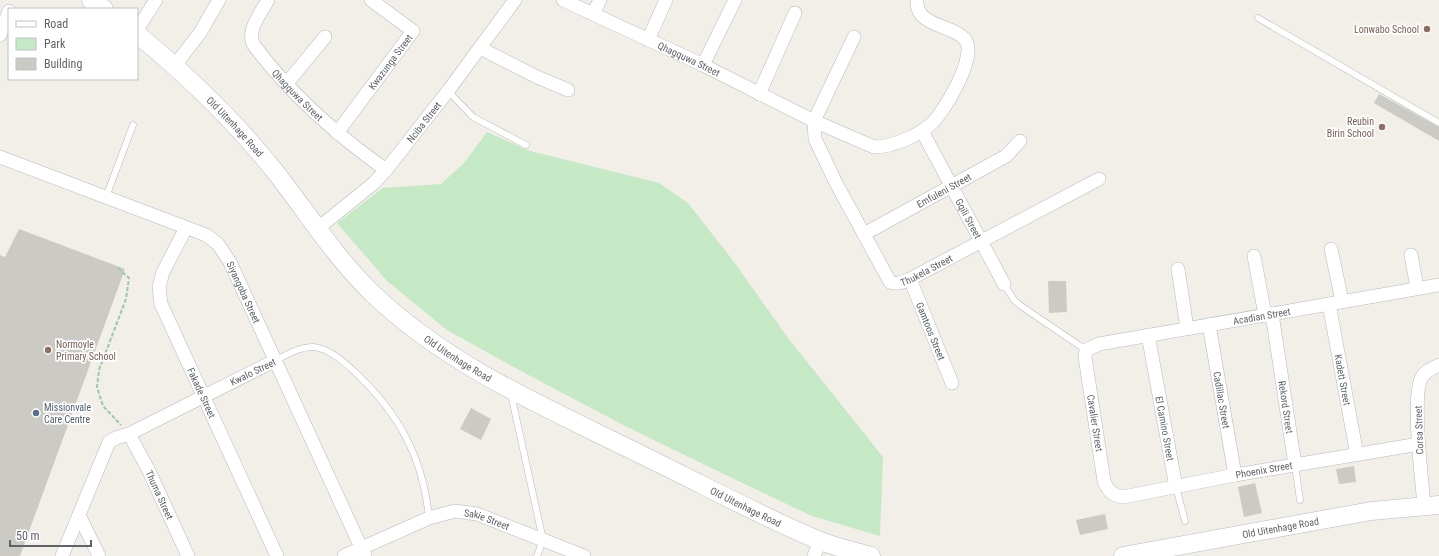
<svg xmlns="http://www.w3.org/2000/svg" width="1439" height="556" font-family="'Roboto Condensed',sans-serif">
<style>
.green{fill:#c5e8c5}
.building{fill:#cccac5}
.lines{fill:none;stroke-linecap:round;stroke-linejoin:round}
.lane-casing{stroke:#b5b8bc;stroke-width:7}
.street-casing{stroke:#b5b8bc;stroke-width:14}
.secondary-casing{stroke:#b6babf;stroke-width:19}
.path{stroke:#9cc7a9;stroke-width:2;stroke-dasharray:4 2;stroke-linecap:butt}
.lane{stroke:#fff;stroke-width:6}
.street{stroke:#fff;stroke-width:13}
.secondary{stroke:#fff;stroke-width:18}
.education-dot{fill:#8d6e63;stroke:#fff;stroke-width:1.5}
.service-dot{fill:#5c6f8a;stroke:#fff;stroke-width:1.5}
.labels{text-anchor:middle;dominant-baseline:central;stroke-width:3.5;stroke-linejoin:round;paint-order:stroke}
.education-label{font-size:10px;fill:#785e54;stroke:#fff;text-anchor:end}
.street-label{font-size:10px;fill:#5f6368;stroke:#fff}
.service-label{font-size:10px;fill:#4e5e75;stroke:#fff;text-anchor:start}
</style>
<rect width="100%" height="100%" fill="#f1efe8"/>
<path class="green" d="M 487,132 L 530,151 L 659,183 L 688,203 L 734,262 L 788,338 L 883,457 L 880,536 L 812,516 L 732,478 L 627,427 L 521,371 L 447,330 L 387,281 L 337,223 L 383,188 L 441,184 L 464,163 Z"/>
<path class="building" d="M 1379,94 L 1439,127 L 1439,141 L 1374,103 Z
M 19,229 L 125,269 L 20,556 L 0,556 L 0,255 L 5,257 Z
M 1048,281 L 1066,281 L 1067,312 L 1049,313 Z
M 471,408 L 491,419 L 481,440 L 460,429 Z
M 1354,466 L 1356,482 L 1339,484 L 1336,469 Z
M 1255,483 L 1262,513 L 1244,517 L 1238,487 Z
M 1105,514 L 1108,529 L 1080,535 L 1076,520 Z"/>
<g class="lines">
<defs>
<path id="lane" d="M 1258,18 L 1439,123
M 448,91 L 473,117 L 526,145
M 106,197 L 133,125
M 1004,284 L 1014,300 L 1021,306 L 1086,350
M 274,361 C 287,355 300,346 314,347 C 330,349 344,362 355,372 C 399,414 423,457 429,518
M 511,394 L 543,540 L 537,556
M 1295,465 L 1300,500
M 1176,487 L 1185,521"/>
<g id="street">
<path id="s1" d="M 268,0 C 261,13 247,29 253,44 C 289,93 337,135 386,170"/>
<path id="s2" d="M 563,0 L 703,65 L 814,121 L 874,147 C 892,147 917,136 930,125 C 944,113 974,61 967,43 C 959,24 915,29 917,0"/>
<path d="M 593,14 L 600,0"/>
<path d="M 137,30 L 156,0"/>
<path d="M 0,35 L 9,11"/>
<path id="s3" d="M 854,37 L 814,121 L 815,139 L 836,183 L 890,282 C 897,285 903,282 910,279 L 1099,179"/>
<path d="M 648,40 L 666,0"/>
<path d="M 480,48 L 537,77 L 568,90"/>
<path d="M 175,65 L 200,33 L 219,0"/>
<path d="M 703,65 L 735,0"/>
<path d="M 287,83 L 325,37"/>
<path d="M 759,94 L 795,13"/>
<path id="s4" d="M 922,131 L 1004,284"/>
<path id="s5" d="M 337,133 L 413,31 L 371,0"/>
<path id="s6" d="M 0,157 L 206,235 L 218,244 L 230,262 L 365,556"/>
<path id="s7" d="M 186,228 L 163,272 L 159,287 L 161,304 L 277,556"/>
<path id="s8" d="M 317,229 L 374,183 L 386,170 L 448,91 L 515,0"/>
<path id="s9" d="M 864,234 L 1006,156 L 1020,141"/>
<path d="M 1331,249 L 1342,301"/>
<path d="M 1411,255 L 1417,288"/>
<path d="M 1254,256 L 1265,315"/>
<path d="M 1178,269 L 1187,328"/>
<path id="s10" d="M 910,279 L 952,383"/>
<path id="s11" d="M 1329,304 L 1357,455"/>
<path id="s12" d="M 1272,314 L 1295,465"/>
<path id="s13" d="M 1209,325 L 1235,475"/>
<path id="s14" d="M 1148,335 L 1176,487"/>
<path id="s15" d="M 129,434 L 149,471 L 188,556"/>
<path id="s16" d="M 1419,444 L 1235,475 L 1123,497 C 1112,495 1108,491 1104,481 L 1085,357 L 1086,350 L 1099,344 L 1439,285"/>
<path d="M 1424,505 C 1422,481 1411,394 1422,377 C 1425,371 1433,368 1439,365"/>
<path d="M 79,515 L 99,556"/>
<path d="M 62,556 L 109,442 L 116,438 L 129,434 L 274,361"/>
<path id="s17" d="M 344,556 L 429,518 L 455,511 L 477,514 L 584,556"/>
<path d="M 814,556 L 820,541"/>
</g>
<g id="secondary">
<path d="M 91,0 L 104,9"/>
<path id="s18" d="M 137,34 C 188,76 236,122 277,174 C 308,214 335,257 372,293 C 450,368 552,410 648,458 C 704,485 760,516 818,540 C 835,547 854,551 871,556"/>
<path id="s19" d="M 1123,556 L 1371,511 L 1439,505"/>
</g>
</defs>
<use href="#lane" class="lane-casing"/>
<use href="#street" class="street-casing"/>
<use href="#secondary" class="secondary-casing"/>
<path class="path" d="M 118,268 L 129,278 L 126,299 L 99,370 L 97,387 L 103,406 L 121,425"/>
<use href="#lane" class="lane"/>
<use href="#street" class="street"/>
<use href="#secondary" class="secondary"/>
</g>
<g class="education-dot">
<circle cx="1427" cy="29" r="4"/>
<circle cx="1382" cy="127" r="4"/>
<circle cx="48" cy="350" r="4"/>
</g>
<circle class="service-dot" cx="36" cy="413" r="4"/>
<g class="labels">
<g class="education-label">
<text x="1419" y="29">Lonwabo School</text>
<text x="1374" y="121">Reubin<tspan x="1374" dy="12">Birin School</tspan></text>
<text x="56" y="344" text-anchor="start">Normoyle<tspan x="56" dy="12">Primary School</tspan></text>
</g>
<g class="street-label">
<text stroke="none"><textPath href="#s2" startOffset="139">Qhagquwa Street</textPath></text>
<text stroke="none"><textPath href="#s5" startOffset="89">Kwazunga Street</textPath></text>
<text stroke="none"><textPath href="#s1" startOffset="116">Qhagquwa Street</textPath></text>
<text stroke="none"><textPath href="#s8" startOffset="152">Nciba Street</textPath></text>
<text stroke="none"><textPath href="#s18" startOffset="135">Old Uitenhage Road</textPath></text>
<text stroke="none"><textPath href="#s9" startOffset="91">Emfuleni Street</textPath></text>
<text stroke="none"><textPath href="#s4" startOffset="99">Gqili Street</textPath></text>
<text stroke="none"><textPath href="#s3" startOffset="312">Thukela Street</textPath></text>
<text stroke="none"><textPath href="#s6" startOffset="290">Siyangoba Street</textPath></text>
<text stroke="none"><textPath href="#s16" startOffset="639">Acadian Street</textPath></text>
<text stroke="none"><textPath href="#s10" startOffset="56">Gamtoos Street</textPath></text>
<text stroke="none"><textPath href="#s18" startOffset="459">Old Uitenhage Road</textPath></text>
<text transform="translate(253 372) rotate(-26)">Kwalo Street</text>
<text stroke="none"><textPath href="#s11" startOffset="77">Kadett Street</textPath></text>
<text stroke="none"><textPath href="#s7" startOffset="180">Fakade Street</textPath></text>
<text stroke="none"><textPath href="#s13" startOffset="76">Cadillac Street</textPath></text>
<text stroke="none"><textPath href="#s12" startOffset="94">Rekord Street</textPath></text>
<text transform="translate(1095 423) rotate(81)">Cavalier Street</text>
<text stroke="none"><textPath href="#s14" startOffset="95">El Camino Street</textPath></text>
<text transform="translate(1419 430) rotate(-92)">Corsa Street</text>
<text transform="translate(1264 470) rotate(-10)">Phoenix Street</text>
<text stroke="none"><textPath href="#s15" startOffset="68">Thuma Street</textPath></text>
<text stroke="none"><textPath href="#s18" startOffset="783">Old Uitenhage Road</textPath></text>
<text stroke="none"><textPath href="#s17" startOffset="153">Sakie Street</textPath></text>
<text stroke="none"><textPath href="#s19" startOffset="160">Old Uitenhage Road</textPath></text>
</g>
<g class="service-label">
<text x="44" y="407">Missionvale<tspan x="44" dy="12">Care Centre</tspan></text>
</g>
</g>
<rect x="8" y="8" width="130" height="72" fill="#ffffff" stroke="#bfc1c3"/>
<rect x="16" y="21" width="20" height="6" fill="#ffffff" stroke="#bfc1c3"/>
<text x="44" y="28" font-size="12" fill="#5f6368">Road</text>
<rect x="16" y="38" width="20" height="12" fill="#c5e8c5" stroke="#bfc1c3"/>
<text x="44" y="48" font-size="12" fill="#5f6368">Park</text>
<rect x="16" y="58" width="20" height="12" fill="#cccac5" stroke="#bfc1c3"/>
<text x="44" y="68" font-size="12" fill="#5f6368">Building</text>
<path d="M10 540v6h81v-6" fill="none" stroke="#5f6368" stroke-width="2"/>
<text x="16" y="540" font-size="12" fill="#5f6368" stroke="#ffffff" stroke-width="3" paint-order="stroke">50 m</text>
</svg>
